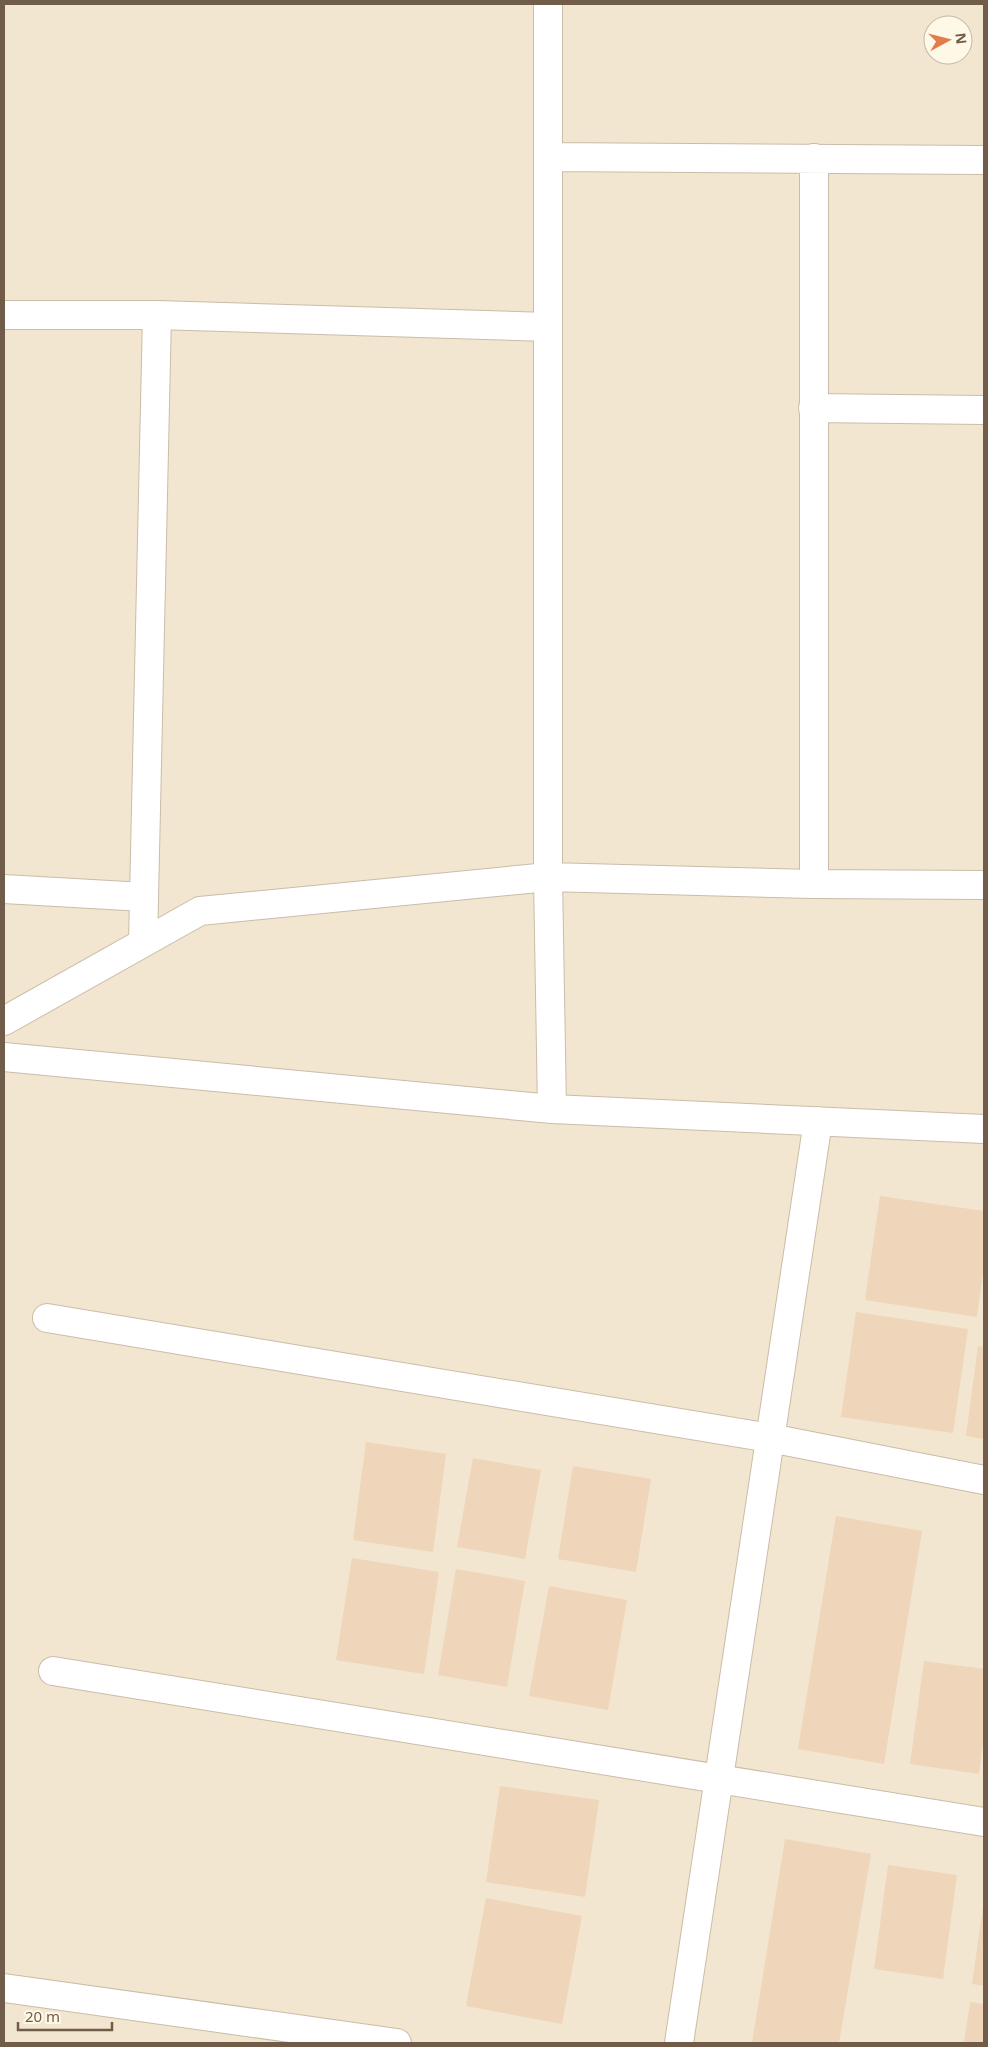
<svg xmlns="http://www.w3.org/2000/svg" width="988" height="2047" font-family="'Noto Sans',sans-serif">
<style>
.residential{fill:#f2e6d0;fill-rule:evenodd}
.building{fill:#efd5ba}
.lines{fill:none;stroke-linecap:round;stroke-linejoin:round}
.street-casing{stroke:#cbbca9;stroke-width:30}
.street{stroke:#fff;stroke-width:28}
</style>
<rect width="100%" height="100%" fill="#fbf4e2"/>
<path class="residential" d="M 4,4 L 984,4 L 984,2043 L 4,2043 ZM 933,25 L 963,25 L 963,55 L 933,55 Z"/>
<path class="building" d="M 880,1196 L 984,1211 L 984,1265 L 977,1317 L 865,1300 Z
M 856,1312 L 968,1329 L 953,1433 L 841,1417 Z
M 978,1346 L 984,1347 L 984,1439 L 966,1436 Z
M 366,1442 L 446,1454 L 433,1552 L 353,1540 Z
M 473,1458 L 541,1470 L 525,1559 L 457,1547 Z
M 573,1466 L 651,1479 L 636,1572 L 558,1559 Z
M 836,1516 L 922,1531 L 884,1764 L 798,1749 Z
M 352,1558 L 439,1572 L 424,1674 L 336,1660 Z
M 456,1569 L 525,1581 L 507,1687 L 438,1675 Z
M 549,1586 L 627,1600 L 608,1710 L 529,1696 Z
M 924,1661 L 984,1669 L 984,1734 L 979,1774 L 910,1764 Z
M 500,1786 L 599,1800 L 585,1897 L 486,1882 Z
M 785,1839 L 871,1854 L 839,2043 L 752,2043 Z
M 888,1865 L 957,1875 L 943,1979 L 874,1969 Z
M 486,1898 L 582,1916 L 562,2024 L 466,2006 Z
M 983,1907 L 984,1907 L 984,1986 L 972,1984 Z
M 970,2002 L 984,2004 L 984,2043 L 964,2043 Z"/>
<g class="lines">
<defs>
<path id="street" d="M 548,4 L 548,877 L 552,1109
M 548,157 L 984,160
M 814,158 L 814,884
M 4,315 L 157,315 L 548,327
M 813,408 L 984,410
M 4,889 L 144,897
M 143,943 L 157,315
M 4,1021 L 200,911 L 548,877 L 814,884 L 984,885
M 4,1057 L 552,1109 L 984,1129
M 47,1318 L 770,1438 L 984,1480
M 53,1671 L 984,1822
M 4,1988 L 397,2043
M 679,2043 L 818,1121"/>
</defs>
<use href="#street" class="street-casing"/>
<use href="#street" class="street"/>
</g>
<rect width="988" height="2047" fill="none" stroke="#715c49" stroke-width="10"/>
<g transform="translate(948 40) rotate(83)"><circle r="24" fill="#fef8e7" stroke="#c6baa8"/>
<path d="M0-4L9 19L0 12L-9 19Z" fill="#e17c4b"/>
<text y="-8" font-size="14" font-weight="bold" text-anchor="middle" fill="#715c49">N</text>
</g>
<path d="M18 2022v8h94v-8" fill="none" stroke="#715c49" stroke-width="2.5"/>
<text x="25" y="2022" font-size="15" fill="#715c49" stroke="#fef8e7" stroke-width="4" paint-order="stroke">20 m</text>
</svg>
